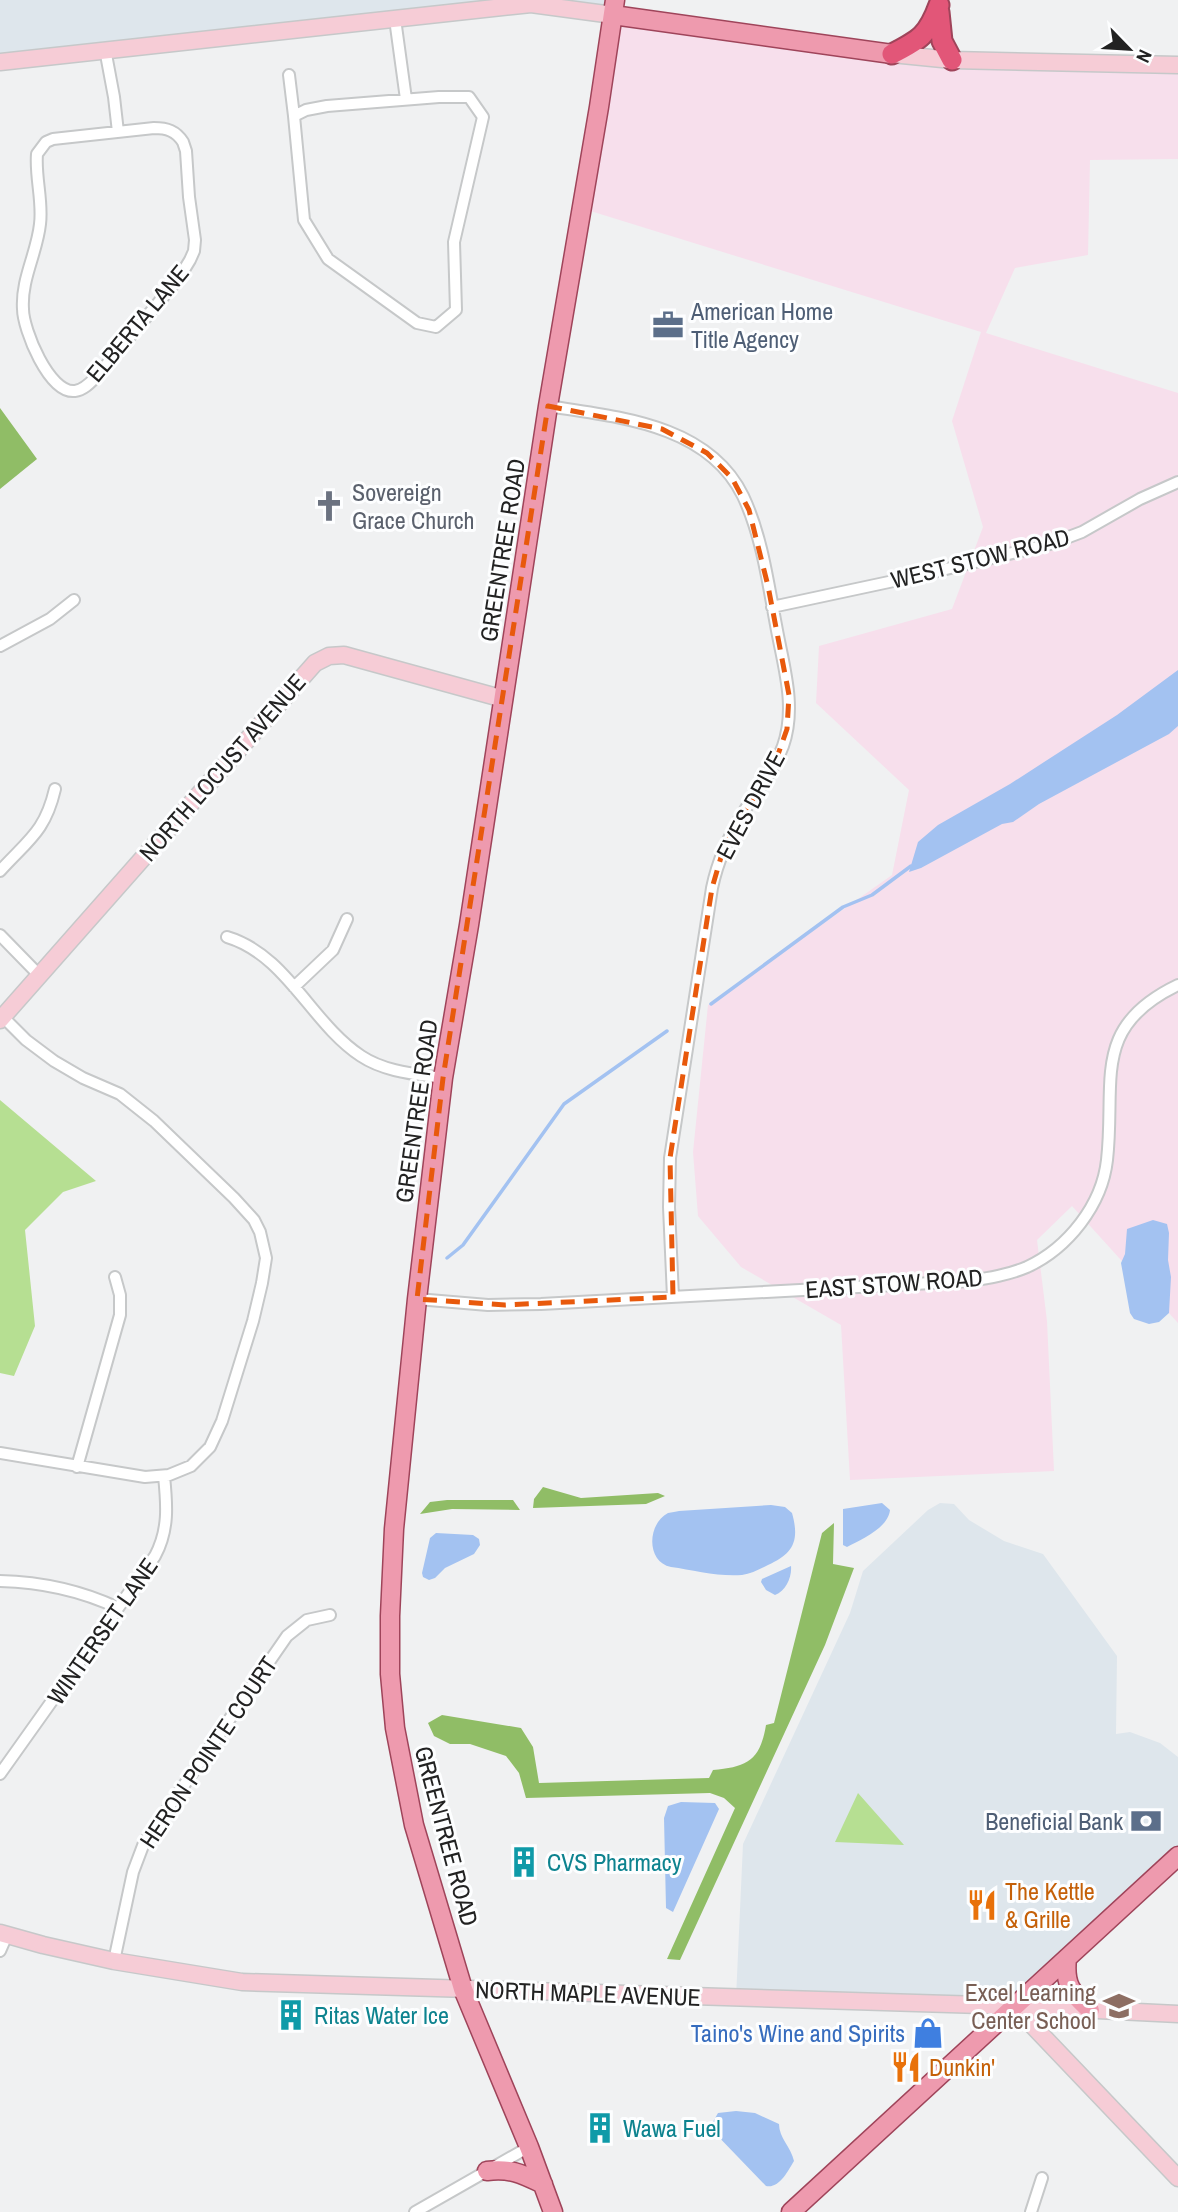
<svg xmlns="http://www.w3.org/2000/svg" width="1178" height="2212" font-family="'Archivo Narrow',sans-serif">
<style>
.built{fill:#dee6ec}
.industrial{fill:#f7dfec}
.green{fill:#b6df92}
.forest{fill:#90bd66}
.water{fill:#a3c2f1}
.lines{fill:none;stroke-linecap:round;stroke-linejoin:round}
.stream{stroke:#a3c2f1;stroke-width:3.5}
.street-casing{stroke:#c6c8c9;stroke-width:14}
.secondary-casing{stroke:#c6c8c9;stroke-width:19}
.primary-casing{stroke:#9f445a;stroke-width:21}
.highway-casing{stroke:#9f445a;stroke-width:23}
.street{stroke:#fff;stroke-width:10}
.secondary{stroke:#f6ccd6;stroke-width:16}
.primary{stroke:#ee9aae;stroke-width:18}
.highway{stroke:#e25678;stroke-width:19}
.marked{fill:none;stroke:#e8590c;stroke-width:5;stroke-dasharray:14 9;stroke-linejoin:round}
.labels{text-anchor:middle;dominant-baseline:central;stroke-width:6;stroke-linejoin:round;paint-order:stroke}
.service-label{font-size:24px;fill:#4e5e75;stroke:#fdfeff;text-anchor:start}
.street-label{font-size:24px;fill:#222;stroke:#fdfeff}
.worship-label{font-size:24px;fill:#5b616d;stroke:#fdfeff;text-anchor:start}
.culture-label{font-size:24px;fill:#0d838f;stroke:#fdfeff;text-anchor:start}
.food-label{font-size:24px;fill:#c56008;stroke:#fdfeff;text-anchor:start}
.education-label{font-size:24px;fill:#785e54;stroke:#fdfeff;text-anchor:end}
.shop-label{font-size:24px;fill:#366cbe;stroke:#fdfeff;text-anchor:end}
</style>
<rect width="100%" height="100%" fill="#f0f1f2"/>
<path class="built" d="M 0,0 L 615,0 L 613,15 L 531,4 L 0,62 Z
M 940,1503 L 954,1504 L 969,1520 L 1004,1541 L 1043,1554 L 1117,1656 L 1116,1734 L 1130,1732 L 1160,1743 L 1178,1757 L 1178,1856 L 1014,2006 L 736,1998 L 743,1844 L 850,1613 L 863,1571 L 928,1510 Z"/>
<path class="industrial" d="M 613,15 L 930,56 L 1178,58 L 1178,159 L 1090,160 L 1088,255 L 1015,268 L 986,333 L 1178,393 L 1178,1323 L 1072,1206 L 1037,1240 L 1047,1321 L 1054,1471 L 850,1480 L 841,1325 L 741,1267 L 698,1216 L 693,1152 L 708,1005 L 892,875 L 909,790 L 816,703 L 819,646 L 952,609 L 983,527 L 952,421 L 981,332 L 584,209 Z"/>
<path class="green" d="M 0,1100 L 96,1181 L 63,1192 L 25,1230 L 35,1326 L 14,1376 L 0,1373 Z
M 858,1793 L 904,1845 L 835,1842 Z"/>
<path class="forest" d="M 0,408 L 37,459 L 0,489 Z
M 543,1487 L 581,1498 L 658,1493 L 665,1496 L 646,1504 L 533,1508 L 534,1499 Z
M 447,1500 L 513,1500 L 520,1510 L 452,1509 L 420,1514 L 430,1502 Z
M 834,1523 L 833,1564 L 854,1568 L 825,1645 L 680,1960 L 667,1959 L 735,1808 L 724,1798 L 710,1793 L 526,1798 L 519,1773 L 506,1756 L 470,1744 L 450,1744 L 434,1736 L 428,1723 L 442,1715 L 521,1728 L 533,1747 L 539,1783 L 709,1778 L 713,1770 C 747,1767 760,1761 766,1725 L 774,1723 L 822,1533 Z"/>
<path class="water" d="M 1178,670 L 1178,726 L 1169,734 L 1039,804 L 1013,822 L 1002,824 L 921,868 L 909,872 L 918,842 L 938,825 L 1010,784 L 1117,715 Z
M 1153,1220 L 1167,1224 L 1169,1233 L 1168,1260 L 1171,1277 L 1169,1313 L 1159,1322 L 1149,1324 L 1134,1319 L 1130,1313 L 1121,1263 L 1125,1254 L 1127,1229 Z
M 882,1503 L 890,1510 C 888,1528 862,1539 847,1547 L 843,1545 L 843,1509 Z
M 771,1505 L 785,1507 L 792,1513 C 800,1541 793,1554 768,1565 C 760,1569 751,1574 742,1575 C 719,1577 693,1570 671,1567 C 646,1562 647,1524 668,1513 C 672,1512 676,1512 679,1511 Z
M 436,1533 L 473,1535 L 479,1539 L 480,1545 L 474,1554 L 445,1568 L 435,1578 L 429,1580 L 423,1577 L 422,1573 L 430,1538 Z
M 791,1566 C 792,1577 786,1591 775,1595 L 766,1590 L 761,1582 L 762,1579 Z
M 681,1802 L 715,1803 L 719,1809 L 673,1912 L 666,1908 L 664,1818 L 668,1806 Z
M 736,2111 L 755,2113 L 779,2124 C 779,2138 791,2147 794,2161 C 788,2171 779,2189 766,2186 L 711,2129 L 710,2127 L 718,2113 Z"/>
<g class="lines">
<path class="stream" d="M 711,1004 L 843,907 L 872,895 L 911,866
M 447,1258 L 463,1245 L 564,1104 L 667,1031"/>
<defs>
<path id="street" d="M 395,19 L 406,99
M 105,49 L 114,97 L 118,132
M 289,75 L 294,116
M 439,97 L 469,97 L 483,117 L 454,242 L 456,310 L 436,327 L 417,323 L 328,259 L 304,220 L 294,116 L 306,110 L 327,106 Z
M 154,128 C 167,128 176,131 183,142 L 186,151 L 189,197 L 195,240 L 194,251 L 190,260 L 179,278 L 97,376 C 91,382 84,390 75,391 C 49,394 23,329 23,309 C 21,279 37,253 40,224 C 43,201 35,177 37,154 L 46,142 L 53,139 Z
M 548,406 C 618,417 708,424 743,496 C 762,536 768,583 776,625 C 783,665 797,706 783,746 C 774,770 758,789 745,810 C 729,835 718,859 712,888 L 670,1158 L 669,1207 L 673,1297
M 772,607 L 917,576 L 1050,544 L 1082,532 L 1140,499 L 1178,482
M 0,646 L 50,619 L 74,600
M 0,871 C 28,840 45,832 55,789
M 0,935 L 40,976
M 227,937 C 287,955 311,1023 361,1056 C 385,1072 416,1074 443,1078
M 294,987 L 333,950 L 347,919
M 417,1299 L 488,1305 L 541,1304 L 969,1281 C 989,1278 1008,1275 1027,1267 C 1068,1248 1102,1205 1107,1160 C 1116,1081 1090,1027 1178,985
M 0,1453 L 145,1477 L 169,1475 L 191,1466 L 210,1447 L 222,1421 L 253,1321 L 262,1283 L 266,1258 L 260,1232 L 254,1220 L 234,1198 L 154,1121 L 120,1094 L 83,1078 L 54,1061 L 26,1040 L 3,1017
M 77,1467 L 120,1315 L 120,1295 L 115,1277
M 0,1581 C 40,1582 82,1591 118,1608
M 0,1774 L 155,1556 C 169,1530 167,1505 164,1476
M 0,1951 L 7,1935
M 114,1961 L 133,1872 L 144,1843 L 287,1636 L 307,1620 L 330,1615
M 415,2212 L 529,2147
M 1031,2212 L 1042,2178"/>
<path id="secondary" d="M 892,54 L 952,60 L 1178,65
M 0,62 L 531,4 L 613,15
M 0,1020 L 315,663 L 329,656 L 344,655 L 504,699
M 0,1933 L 43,1945 L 114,1961 L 242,1982 L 1014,2006 L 1178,2014
M 1014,2006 L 1178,2178"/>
<path id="primary" d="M 613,15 L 892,54
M 1067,1958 C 1064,1985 1071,1992 1090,2010
M 487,2171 C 511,2168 522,2174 543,2184
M 553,2212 L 529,2147 L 463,1989 L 414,1825 L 395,1728 L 390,1674 L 390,1616 L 394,1529 L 417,1299 L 443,1078 L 469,925 L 548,406 L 599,107 L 615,0
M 791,2212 L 1178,1856"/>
<path id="highway" d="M 939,12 L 942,41 L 952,60
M 892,54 C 920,40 928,35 939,5"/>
</defs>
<use href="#street" class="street-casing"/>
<use href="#secondary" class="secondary-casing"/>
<use href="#primary" class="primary-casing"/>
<use href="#highway" class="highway-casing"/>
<use href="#street" class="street"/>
<use href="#secondary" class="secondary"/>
<use href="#primary" class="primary"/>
<use href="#highway" class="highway"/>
</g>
<path class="marked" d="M 548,406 L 662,429 L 707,453 L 732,478 L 749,510 L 768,586 L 789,695 L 787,729 L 775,763 L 724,847 L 712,888 L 670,1158 L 673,1297 L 505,1305 L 417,1299 L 443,1078 Z"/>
<defs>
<symbol id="office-bare" viewBox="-9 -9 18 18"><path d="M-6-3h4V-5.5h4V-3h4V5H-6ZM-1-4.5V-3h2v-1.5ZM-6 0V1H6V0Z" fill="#5c6f8a" stroke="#fdfeff" stroke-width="2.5" paint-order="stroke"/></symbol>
<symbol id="church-bare" viewBox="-9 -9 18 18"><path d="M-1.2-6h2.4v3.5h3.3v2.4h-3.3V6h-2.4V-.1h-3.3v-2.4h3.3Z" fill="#6b7280" stroke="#fdfeff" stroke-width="2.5" paint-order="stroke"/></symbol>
<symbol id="bank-bare" viewBox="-9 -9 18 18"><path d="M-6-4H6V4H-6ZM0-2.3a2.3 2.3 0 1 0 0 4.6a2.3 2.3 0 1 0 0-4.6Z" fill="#5c6f8a" stroke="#fdfeff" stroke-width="2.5" paint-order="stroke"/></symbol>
<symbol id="building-bare" viewBox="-9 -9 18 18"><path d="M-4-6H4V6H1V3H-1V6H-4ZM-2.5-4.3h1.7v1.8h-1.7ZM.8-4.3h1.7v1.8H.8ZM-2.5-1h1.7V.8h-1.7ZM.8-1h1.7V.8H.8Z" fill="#0f9aa8" stroke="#fdfeff" stroke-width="2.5" paint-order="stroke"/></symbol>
<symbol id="restaurant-bare" viewBox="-9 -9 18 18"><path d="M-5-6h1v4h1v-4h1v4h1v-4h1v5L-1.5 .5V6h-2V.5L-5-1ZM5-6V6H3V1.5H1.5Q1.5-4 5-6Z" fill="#e8710a" stroke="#fdfeff" stroke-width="2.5" paint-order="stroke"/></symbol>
<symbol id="school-bare" viewBox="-9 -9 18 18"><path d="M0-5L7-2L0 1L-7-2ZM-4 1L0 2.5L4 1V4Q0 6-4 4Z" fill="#8d6e63" stroke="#fdfeff" stroke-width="2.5" paint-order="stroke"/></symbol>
<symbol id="shop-bare" viewBox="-9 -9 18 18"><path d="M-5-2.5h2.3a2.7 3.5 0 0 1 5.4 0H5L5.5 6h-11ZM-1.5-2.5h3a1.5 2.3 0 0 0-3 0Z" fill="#3f7fe0" stroke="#fdfeff" stroke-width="2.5" paint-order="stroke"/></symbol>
</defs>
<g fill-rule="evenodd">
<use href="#office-bare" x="646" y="303" width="44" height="44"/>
<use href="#church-bare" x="307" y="484" width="44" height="44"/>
<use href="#bank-bare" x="1124" y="1799" width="44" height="44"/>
<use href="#building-bare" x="502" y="1840" width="44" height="44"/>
<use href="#restaurant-bare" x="960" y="1883" width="44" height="44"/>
<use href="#school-bare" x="1097" y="1984" width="44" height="44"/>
<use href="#building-bare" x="269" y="1993" width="44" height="44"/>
<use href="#shop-bare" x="906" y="2011" width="44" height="44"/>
<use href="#restaurant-bare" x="884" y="2045" width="44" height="44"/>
<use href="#building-bare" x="578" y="2106" width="44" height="44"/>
</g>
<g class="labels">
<g class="service-label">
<text x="691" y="311">American Home<tspan x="691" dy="28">Title Agency</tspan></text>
<text x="1123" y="1821" text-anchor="end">Beneficial Bank</text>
</g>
<g class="street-label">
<text transform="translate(137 323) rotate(-50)">ELBERTA LANE</text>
<text transform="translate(502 550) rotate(-81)">GREENTREE ROAD</text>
<text transform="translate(980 558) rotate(-14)">WEST STOW ROAD</text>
<text transform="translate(222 767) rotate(-49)">NORTH LOCUST AVENUE</text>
<text transform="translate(750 805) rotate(-62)">EVES DRIVE</text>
<text transform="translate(416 1111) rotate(-82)">GREENTREE ROAD</text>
<text transform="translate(894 1283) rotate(-4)">EAST STOW ROAD</text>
<text transform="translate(102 1631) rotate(-55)">WINTERSET LANE</text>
<text transform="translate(208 1752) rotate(-56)">HERON POINTE COURT</text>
<text transform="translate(447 1836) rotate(75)">GREENTREE ROAD</text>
<text transform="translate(588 1993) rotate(2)">NORTH MAPLE AVENUE</text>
</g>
<g class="worship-label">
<text x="352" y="492">Sovereign<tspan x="352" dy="28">Grace Church</tspan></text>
</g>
<g class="culture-label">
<text x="547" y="1862">CVS Pharmacy</text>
<text x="314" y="2015">Ritas Water Ice</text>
<text x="623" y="2128">Wawa Fuel</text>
</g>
<g class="food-label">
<text x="1005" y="1891">The Kettle<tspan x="1005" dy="28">&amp; Grille</tspan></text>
<text x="929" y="2067">Dunkin'</text>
</g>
<g class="education-label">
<text x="1096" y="1992">Excel Learning<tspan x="1096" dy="28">Center School</tspan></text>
</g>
<g class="shop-label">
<text x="905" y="2033">Taino's Wine and Spirits</text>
</g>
</g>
<g transform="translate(1129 49) rotate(115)" stroke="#fdfeff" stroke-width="5" paint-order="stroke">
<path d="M0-5L12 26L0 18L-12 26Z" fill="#222222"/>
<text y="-10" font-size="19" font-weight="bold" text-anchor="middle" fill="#222222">N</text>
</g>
</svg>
